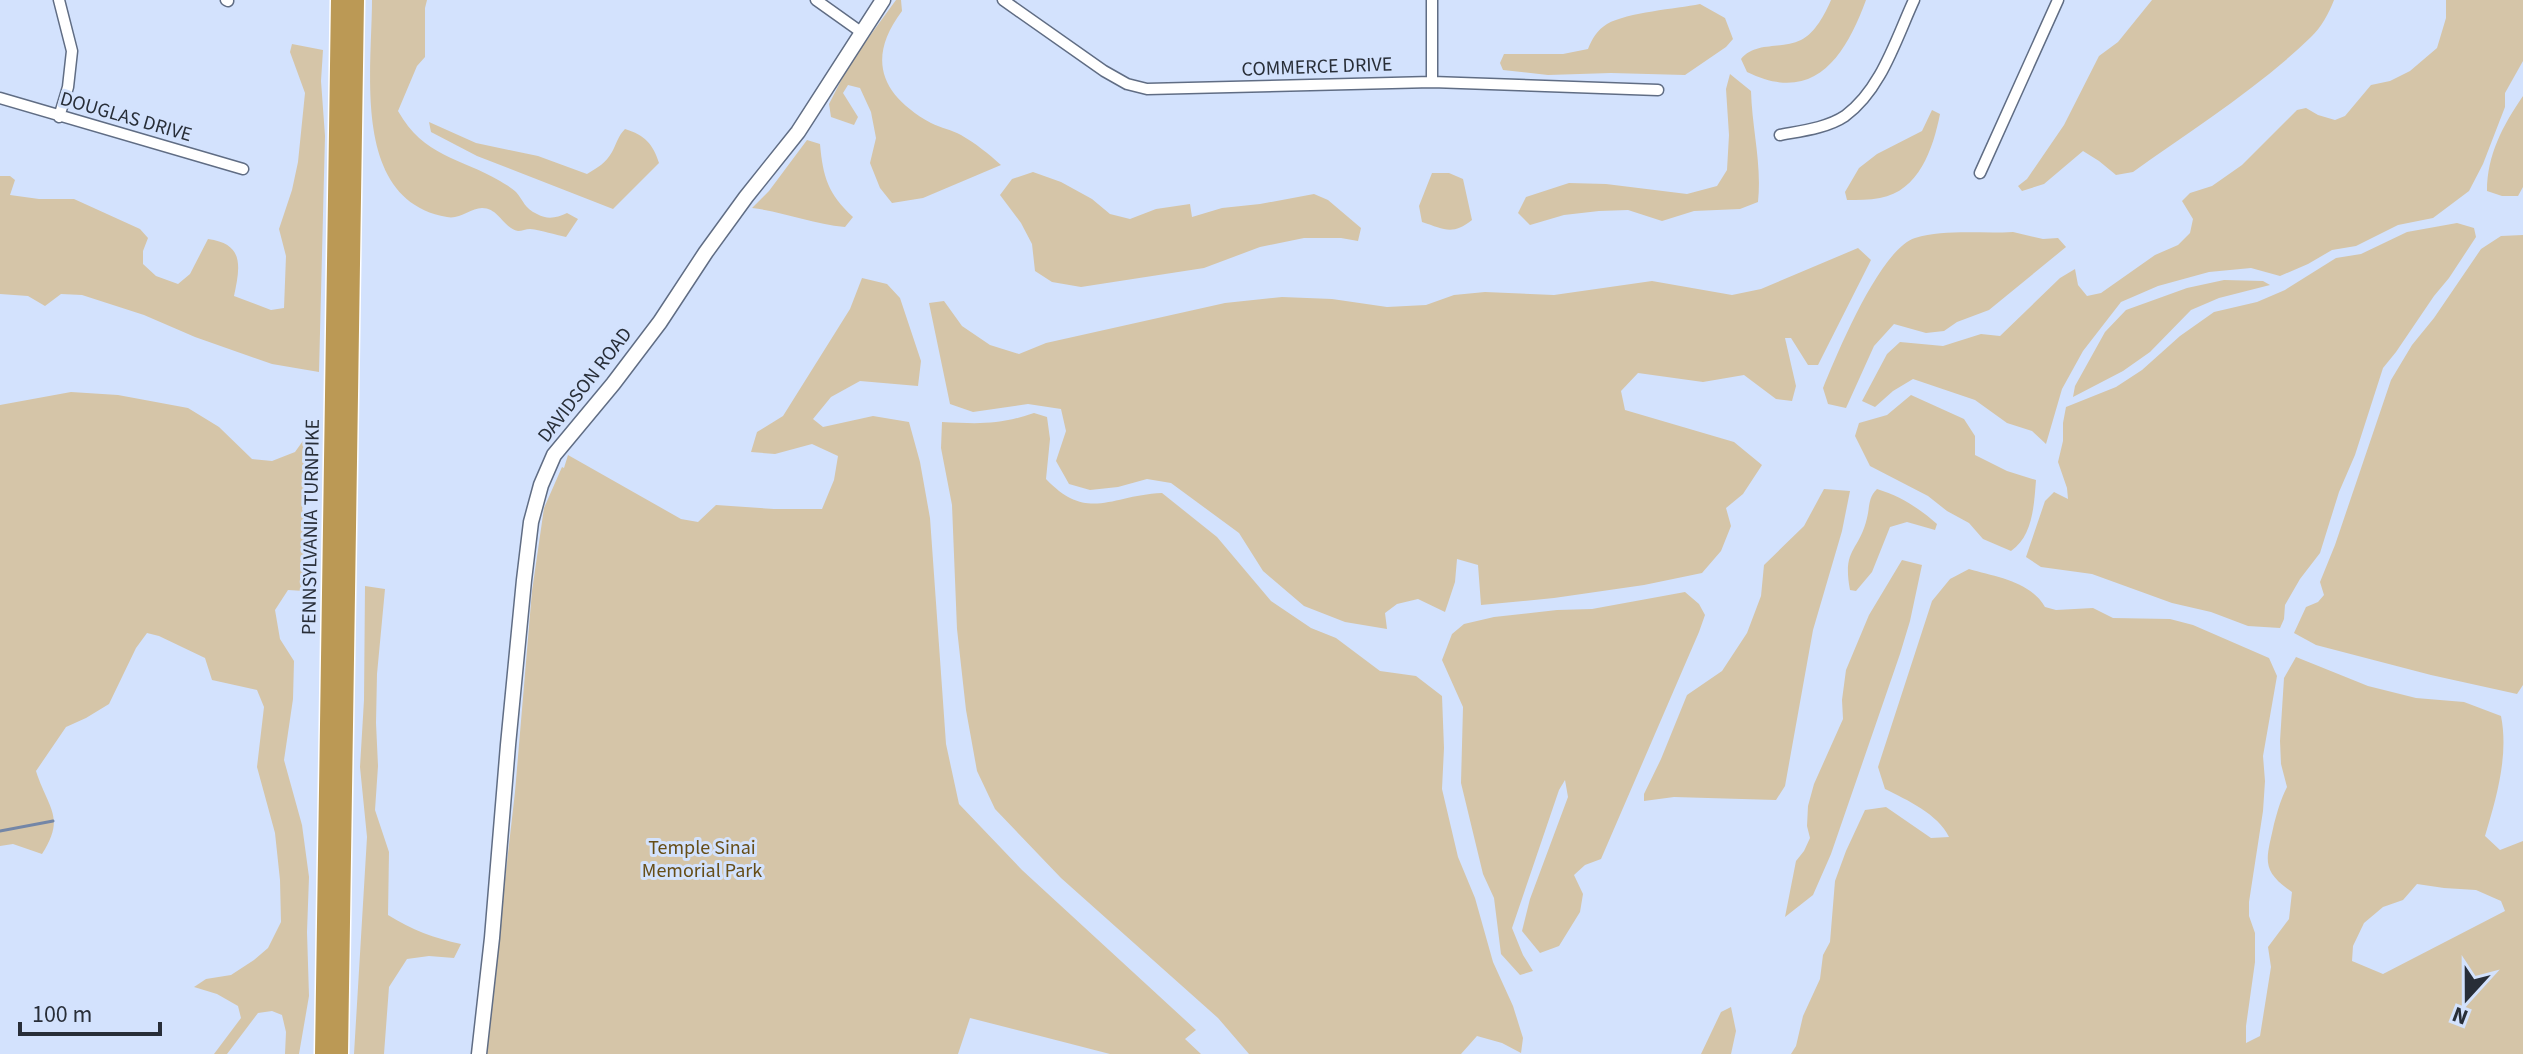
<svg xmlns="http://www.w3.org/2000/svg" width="2523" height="1054" font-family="'Source Sans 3',sans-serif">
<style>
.green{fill:#d5c5a8;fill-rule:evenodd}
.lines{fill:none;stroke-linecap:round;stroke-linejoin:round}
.stream{stroke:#7386a7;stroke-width:3}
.street-casing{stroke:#606d84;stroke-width:13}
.secondary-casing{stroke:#606d84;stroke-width:17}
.highway-casing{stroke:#fff;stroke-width:21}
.street{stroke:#fff;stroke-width:10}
.secondary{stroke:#fff;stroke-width:14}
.highway{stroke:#b95;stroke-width:18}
.labels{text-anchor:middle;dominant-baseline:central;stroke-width:6;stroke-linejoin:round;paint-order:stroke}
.street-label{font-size:20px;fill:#282e38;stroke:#d3e2fd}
.park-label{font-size:20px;fill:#664d17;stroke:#d3e2fd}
</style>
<rect width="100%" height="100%" fill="#d3e2fd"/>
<path class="green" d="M 372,0 L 427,0 L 425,8 L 425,57 L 417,66 L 398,111 C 424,157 459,157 500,181 C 505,184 512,188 516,192 C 524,201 524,208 537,214 C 548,220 556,218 567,213 L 578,219 L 566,237 C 555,235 542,230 530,229 C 526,229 522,231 518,231 C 503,228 499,208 482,208 C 471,208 459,220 447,217 C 351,200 372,71 372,0 Z
M 896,0 L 901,0 L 902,11 C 866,59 881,95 931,123 C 941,128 952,130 961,135 C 975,143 989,154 1001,165 L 923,198 L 892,203 L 880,188 L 870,163 L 876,138 L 871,112 L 860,88 L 848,85 L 843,93 L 858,117 L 854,125 L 831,117 L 829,104 L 850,63 Z
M 1831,0 L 1866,0 C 1845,57 1814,105 1747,72 L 1741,59 C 1756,41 1781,50 1801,40 C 1815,33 1825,14 1831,0 Z
M 2152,0 L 2334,0 C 2329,13 2321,28 2311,37 C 2260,87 2191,130 2133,172 L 2116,175 L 2099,161 L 2083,151 L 2044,184 L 2022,191 L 2018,186 L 2027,179 L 2064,125 L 2099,56 L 2118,42 Z
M 2446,0 L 2523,0 L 2523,61 L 2505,93 L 2505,107 L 2483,164 L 2469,191 L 2433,218 L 2398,225 L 2356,246 L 2332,250 L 2308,264 L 2280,276 L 2251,268 L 2209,272 L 2158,286 L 2121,302 L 2083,351 L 2062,389 L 2046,444 L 2032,431 L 2007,423 L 1975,400 L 1913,379 L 1893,391 L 1875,407 L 1862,401 L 1887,354 L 1900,342 L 1943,346 L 1981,334 L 2000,336 L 2060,278 L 2075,269 L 2078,285 L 2087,296 L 2101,293 L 2155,255 L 2178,245 L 2190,233 L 2193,219 L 2182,201 L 2190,193 L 2212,186 L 2242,165 L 2297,110 L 2306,108 L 2318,115 L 2335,120 L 2345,116 L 2371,85 L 2390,81 L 2410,71 L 2437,48 L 2446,18 Z
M 1700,4 L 1725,18 L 1733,39 L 1726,47 L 1685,75 L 1611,73 L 1548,75 L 1503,70 L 1500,63 L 1504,54 L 1563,54 L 1588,49 C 1592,39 1597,30 1607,24 C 1628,12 1676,9 1700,4 Z
M 292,44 L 323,50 L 321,81 L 325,136 L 319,372 L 272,364 L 195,337 L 144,315 L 82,295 L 61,294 L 45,306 L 28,296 L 0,294 L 0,176 L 10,176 L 15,180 L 10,195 L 39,199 L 74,199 L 140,229 L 148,238 L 143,251 L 143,264 L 156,276 L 178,284 L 190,274 L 208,239 C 245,244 240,267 234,296 L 271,310 L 284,308 L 286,256 L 279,229 L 292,190 L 298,162 L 305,93 L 290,52 Z
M 1730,74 L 1751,91 C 1752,129 1762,164 1758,202 L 1740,209 L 1694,211 L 1662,221 L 1628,210 L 1599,211 L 1564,215 L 1530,225 L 1518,213 L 1526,197 L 1569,183 L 1606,184 L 1687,194 L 1717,186 L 1727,170 L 1729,135 L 1726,89 Z
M 2523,96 L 2523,187 L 2518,196 L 2502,196 L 2487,191 C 2487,155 2503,125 2523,96 Z
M 1932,110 L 1940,114 C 1933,149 1919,191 1880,198 C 1869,200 1858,200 1847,200 L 1845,192 L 1859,168 L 1877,154 L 1922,131 Z
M 429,122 L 476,143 L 538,156 L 587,174 C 597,168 606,163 612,152 C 617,143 618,136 625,129 C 645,135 653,144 659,163 L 613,209 L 477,156 L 431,132 Z
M 807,140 L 820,144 C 823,177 828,194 853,217 L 845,227 C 812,224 784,212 752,208 L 769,191 Z
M 1033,172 L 1061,182 L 1092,199 L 1110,214 L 1130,219 L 1156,209 L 1190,204 L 1192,217 L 1222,208 L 1260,204 L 1314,194 L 1328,200 L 1361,228 L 1358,241 L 1341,238 L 1304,238 L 1260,247 L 1204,268 L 1081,287 L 1052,282 L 1035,271 L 1032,244 L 1021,223 L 1000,195 L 1012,179 Z
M 1432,173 L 1449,173 L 1463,179 L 1472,220 C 1452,236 1444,229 1422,222 L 1419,206 Z
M 2457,223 L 2474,228 L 2476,237 L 2449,278 L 2434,296 L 2396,352 L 2383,368 L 2355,455 L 2339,492 L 2320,553 L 2300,579 L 2285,605 L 2284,619 L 2280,628 L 2248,626 L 2211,612 L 2172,603 L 2092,574 L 2041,567 L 2026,557 L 2045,501 L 2054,492 L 2068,499 L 2067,488 L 2058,462 L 2063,441 L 2063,423 L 2066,407 L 2116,387 L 2142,370 L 2180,336 L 2214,312 L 2257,302 L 2285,290 L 2336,258 L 2361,254 L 2407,232 Z
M 2013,232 L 2043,239 L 2058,238 L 2066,247 L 1989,310 L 1957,322 L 1944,331 L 1926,333 L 1894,324 L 1874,346 L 1846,408 L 1828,404 L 1823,388 C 1837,354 1880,249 1915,238 C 1945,229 1981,234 2013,232 Z
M 2523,235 L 2523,685 L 2517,694 L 2431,675 L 2316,645 L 2294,633 L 2306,607 L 2318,602 L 2324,595 L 2320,582 L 2335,545 L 2391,380 L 2412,345 L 2434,318 L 2481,249 L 2501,236 Z
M 1858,248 L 1871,260 L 1818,365 L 1808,365 L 1791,338 L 1785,338 L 1796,386 L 1792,401 L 1776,399 L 1744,375 L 1703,382 L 1638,373 L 1621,391 L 1625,410 L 1734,442 L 1762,465 L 1743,494 L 1726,508 L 1731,526 L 1721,551 L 1702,573 L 1644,585 L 1554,598 L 1481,605 L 1478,565 L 1457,559 L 1455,582 L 1445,612 L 1418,599 L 1397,604 L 1385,613 L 1387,629 L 1345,622 L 1304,606 L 1263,571 L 1239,533 L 1171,483 L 1147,479 L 1118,487 L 1090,490 L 1069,484 L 1056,461 L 1066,431 L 1061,409 L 1028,404 L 973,412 L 950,404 L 929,303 L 944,301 L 962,326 L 990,345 L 1019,354 L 1046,343 L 1225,303 L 1282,297 L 1332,299 L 1387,307 L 1426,305 L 1454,295 L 1485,292 L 1554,295 L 1652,281 L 1732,295 L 1761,289 Z
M 862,278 L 887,284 L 900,298 L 921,361 L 918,386 L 860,381 L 831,397 L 813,419 L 823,427 L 873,416 L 909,422 L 920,462 L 930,518 L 946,744 L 959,804 L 1022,870 L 1196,1030 L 1185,1039 L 1201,1054 L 1110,1054 L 970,1018 L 958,1054 L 485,1054 L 515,792 L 532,591 L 544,508 L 562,467 L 564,468 L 568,455 L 681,519 L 698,522 L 716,505 L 774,509 L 822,509 L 834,480 L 838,456 L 812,444 L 775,454 L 751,452 L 757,432 L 783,416 L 850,309 Z
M 2224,280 L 2263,281 L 2270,285 L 2219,298 L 2191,310 L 2150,352 L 2123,371 L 2073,397 L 2075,386 L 2105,332 L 2126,310 L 2187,288 Z
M 71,392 L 118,395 L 188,408 L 219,427 L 252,459 L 272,461 L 295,452 L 305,438 L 313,437 L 315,457 L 313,479 L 307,490 L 302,509 L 308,528 L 308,559 L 304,591 L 288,590 L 275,610 L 280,639 L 294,661 L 293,699 L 284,760 L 302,825 L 309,877 L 307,932 L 309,996 L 299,1054 L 285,1054 L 286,1032 L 282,1015 L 272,1011 L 258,1013 L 227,1054 L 214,1054 L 241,1018 L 238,1006 L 217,994 L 194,987 L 206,979 L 231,975 L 254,960 L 268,948 L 281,922 L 280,880 L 275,833 L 257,767 L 264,707 L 257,690 L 212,680 L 205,658 L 159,636 L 147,633 L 136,648 L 109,704 L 86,718 L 66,727 L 36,771 C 48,809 66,816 42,854 L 13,844 L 0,846 L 0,405 Z
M 1911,395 L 1964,419 L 1975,436 L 1975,455 L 2007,471 L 2036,480 C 2034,505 2033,536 2011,551 L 1983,539 L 1969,523 L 1947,511 L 1928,496 L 1870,466 L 1855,436 L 1859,423 L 1887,415 Z
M 1034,413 L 1047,417 L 1050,439 L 1046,479 C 1088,523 1111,495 1162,493 L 1217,537 L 1271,601 L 1311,628 L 1336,638 L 1380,671 L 1416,676 L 1442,696 L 1444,748 L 1442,789 L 1458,857 L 1475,898 L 1493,962 L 1513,1006 L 1523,1038 L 1521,1053 L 1502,1043 L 1477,1036 L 1461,1054 L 1249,1054 L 1218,1018 L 1061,878 L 995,809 L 977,771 L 966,710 L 957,629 L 952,505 L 941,448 L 942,422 C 979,424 999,425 1034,413 Z
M 1824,489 L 1850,491 L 1842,531 L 1813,630 L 1785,786 L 1776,800 L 1674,797 L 1644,801 L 1644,794 L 1661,759 L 1687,695 L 1722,671 L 1747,633 L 1761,596 L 1764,565 L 1804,526 Z
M 1877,489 C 1900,496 1919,508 1937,524 L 1935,530 L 1907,522 L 1890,527 L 1872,572 L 1856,591 L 1850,590 C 1842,548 1859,552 1867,518 C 1870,506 1868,498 1877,489 Z
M 1902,560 L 1922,565 L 1910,621 L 1900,654 L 1831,854 L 1813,895 L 1785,917 L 1796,861 L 1804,851 L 1810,838 L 1807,826 L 1808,806 L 1814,784 L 1843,719 L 1842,700 L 1846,670 L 1869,615 Z
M 1969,569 C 1996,577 2030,581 2045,607 L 2056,610 L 2093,608 L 2113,618 L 2170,619 L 2193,625 L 2269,658 L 2277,676 L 2263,756 L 2265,781 L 2263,811 L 2249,902 L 2249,916 L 2255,933 L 2255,962 L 2246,1026 L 2246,1043 L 2260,1036 L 2271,967 L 2268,947 L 2289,919 L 2292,892 C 2259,870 2267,858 2274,824 C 2278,810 2280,801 2287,787 L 2281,764 L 2280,741 L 2284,678 L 2296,657 L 2368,686 L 2416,698 L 2464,702 L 2501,716 C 2509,756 2496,799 2485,836 L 2500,850 L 2523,841 L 2523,1054 L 1791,1054 L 1796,1046 L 1803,1016 L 1820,979 L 1823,955 L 1830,942 L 1835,881 L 1846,851 L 1865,810 L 1886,807 L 1931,838 L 1949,837 C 1938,814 1907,800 1885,789 L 1878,767 L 1932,601 L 1950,579 ZM 2417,884 L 2444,888 L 2476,890 L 2501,901 L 2505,911 L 2383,974 L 2352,961 L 2353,946 L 2364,923 L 2383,907 L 2403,900 Z
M 365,586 L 385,589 L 377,674 L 376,723 L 378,766 L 375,810 L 389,852 L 388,915 C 412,930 434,938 461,944 L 454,958 L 429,956 L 407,959 L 389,987 L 384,1054 L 354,1054 L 367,837 L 360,767 L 364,700 Z
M 1685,592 L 1699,604 L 1705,615 L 1699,632 L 1601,859 L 1585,865 L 1574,875 L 1583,894 L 1580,912 L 1559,946 L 1540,953 L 1522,931 L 1530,899 L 1568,797 L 1565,780 L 1559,790 L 1512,928 L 1523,955 L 1533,971 L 1520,975 L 1501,954 L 1494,898 L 1483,874 L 1461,783 L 1463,707 L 1442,660 L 1452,634 L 1464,624 L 1494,617 L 1557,610 L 1592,609 Z
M 1731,1007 L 1736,1031 L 1731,1054 L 1701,1054 L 1721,1012 Z"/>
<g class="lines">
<path class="stream" d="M 0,831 L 53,821"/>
<defs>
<path id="street" d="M 226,0 L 228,1
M 816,0 L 861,32
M 1003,0 L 1104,71 L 1127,84 L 1147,89 L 1432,82 L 1658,90
M 1432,82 L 1432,0
M 0,98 L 243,169
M 59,117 L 68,87 L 72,51 L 59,0
M 1780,135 C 1801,131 1827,128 1845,116 C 1881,90 1896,39 1914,0
M 1980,173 L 2058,0"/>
<path id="secondary" d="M 479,1054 L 492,938 L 508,745 L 524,580 L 531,522 L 541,485 L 554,455 L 613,384 L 660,322 L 706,252 L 746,197 L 798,132 L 883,0"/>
<path id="highway" d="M 324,1054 L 340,0
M 339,1054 L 355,0"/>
</defs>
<use href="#street" class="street-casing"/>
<use href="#secondary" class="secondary-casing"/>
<use href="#highway" class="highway-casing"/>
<use href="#street" class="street"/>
<use href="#secondary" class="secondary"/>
<use href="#highway" class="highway"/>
</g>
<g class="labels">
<g class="street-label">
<text transform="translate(1317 67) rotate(-2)">COMMERCE DRIVE</text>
<text transform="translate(126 117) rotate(16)">DOUGLAS DRIVE</text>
<text transform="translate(585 385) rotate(-52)">DAVIDSON ROAD</text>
<text transform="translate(311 527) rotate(-89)">PENNSYLVANIA TURNPIKE</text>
</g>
<g class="park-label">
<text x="702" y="848">Temple Sinai<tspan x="702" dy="23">Memorial Park</tspan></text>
</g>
</g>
<g transform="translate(2467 998) rotate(201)" stroke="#d3e2fd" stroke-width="6" paint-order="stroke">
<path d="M0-6L14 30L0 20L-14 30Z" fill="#282e38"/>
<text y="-12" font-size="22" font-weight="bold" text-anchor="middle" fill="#282e38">N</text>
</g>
<path d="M20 1022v12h140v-12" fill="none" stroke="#282e38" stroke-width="4"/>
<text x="32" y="1022" font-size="24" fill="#282e38" stroke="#d3e2fd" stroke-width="6" paint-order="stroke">100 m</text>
</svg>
